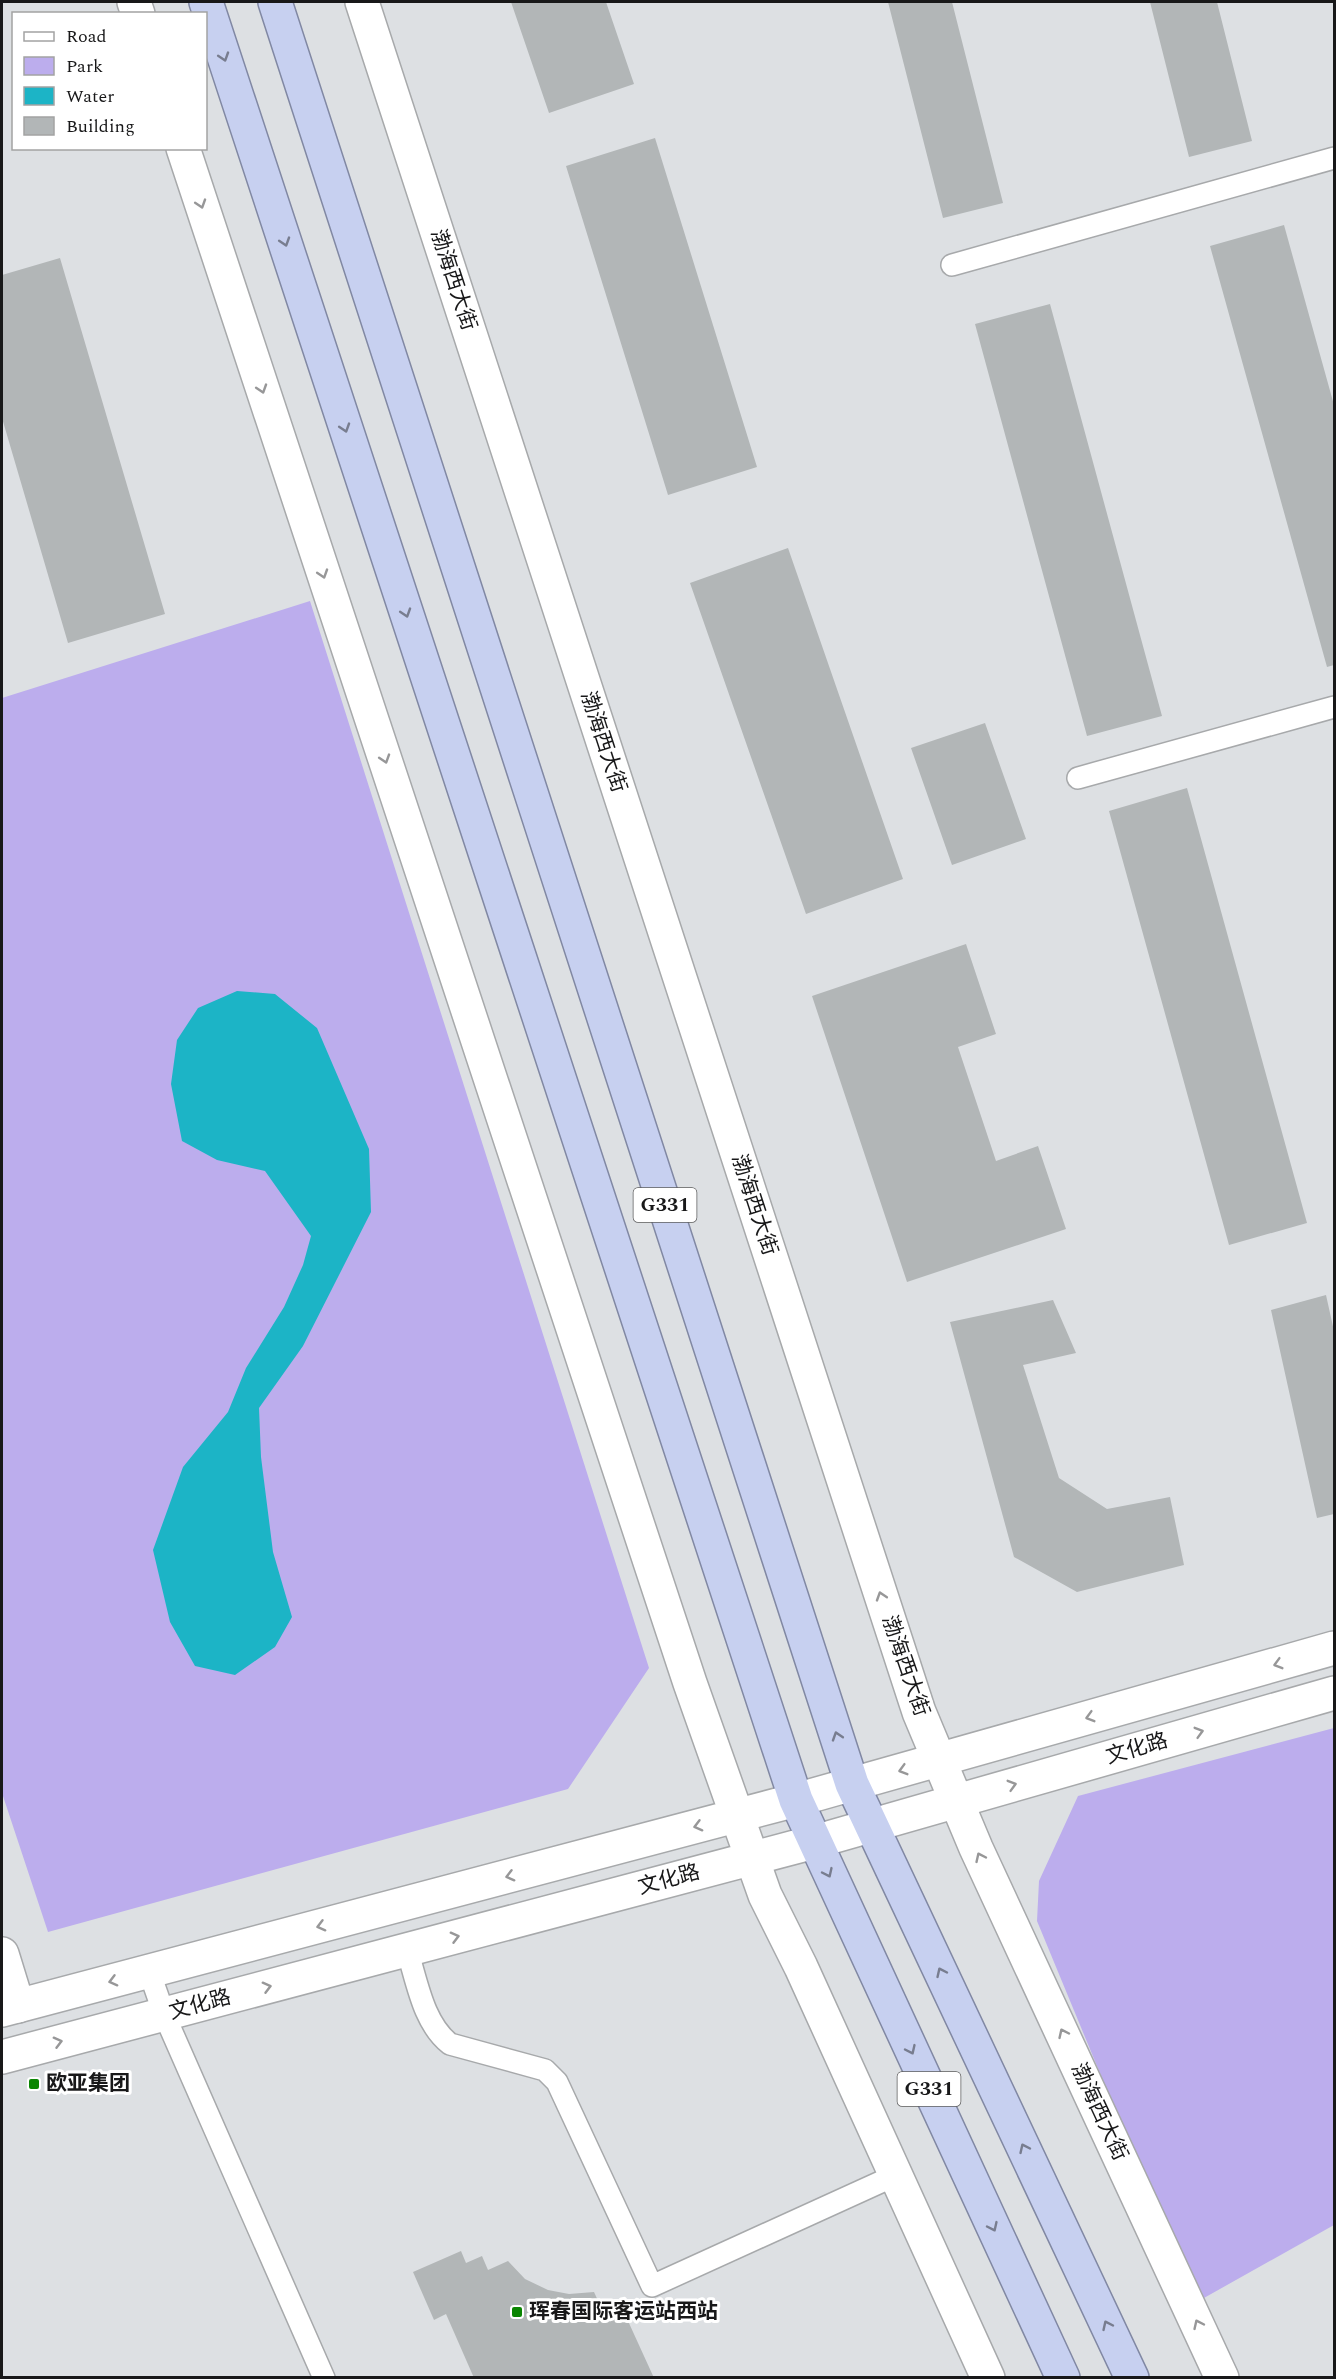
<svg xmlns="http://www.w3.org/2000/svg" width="1336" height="2379" font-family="Spectral,'Noto Sans SC',serif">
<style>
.green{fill:#bcaded}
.water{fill:#1cb4c6}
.building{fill:#b2b6b7}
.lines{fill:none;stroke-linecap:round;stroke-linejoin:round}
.service-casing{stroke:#a7a9ab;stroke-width:24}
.minor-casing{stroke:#a7a9ab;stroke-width:36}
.tertiary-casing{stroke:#a7a9ab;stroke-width:36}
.secondary-casing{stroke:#a7a9ab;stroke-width:36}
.trunk-casing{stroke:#8188a3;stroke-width:36}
.service{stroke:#fff;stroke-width:21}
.minor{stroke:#fff;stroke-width:33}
.tertiary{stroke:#fff;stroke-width:33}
.secondary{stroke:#fff;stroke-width:33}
.trunk{stroke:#c7d0f0;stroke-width:33}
.oneway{stroke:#787d8f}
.oneway2{stroke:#979798}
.poi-dot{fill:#0a8502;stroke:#fff;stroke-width:2}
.labels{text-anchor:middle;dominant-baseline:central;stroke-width:6;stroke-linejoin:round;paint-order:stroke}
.shield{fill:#fff;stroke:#5d5d5e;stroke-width:1.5}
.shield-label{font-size:20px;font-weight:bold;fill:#181819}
.street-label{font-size:21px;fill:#181819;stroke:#fff}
.poi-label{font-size:21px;font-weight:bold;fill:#181819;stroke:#fff;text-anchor:start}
</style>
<rect width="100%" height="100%" fill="#dde0e3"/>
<path class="green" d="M 310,601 L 649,1668 L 568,1789 L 48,1932 L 2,1793 L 2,698 Z
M 1334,1728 L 1334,2225 L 1195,2303 L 1037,1921 L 1039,1881 L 1078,1796 Z"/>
<path class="water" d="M 237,991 L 275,994 L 317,1028 L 369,1149 L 371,1212 L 303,1346 L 259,1408 L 261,1457 L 273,1552 L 292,1617 L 275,1647 L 235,1675 L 195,1666 L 170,1622 L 153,1550 L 183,1467 L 228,1412 L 246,1368 L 284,1307 L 303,1265 L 311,1236 L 265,1171 L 217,1160 L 182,1141 L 171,1084 L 177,1040 L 198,1008 Z"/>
<path class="building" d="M 511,2 L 606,2 L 634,84 L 549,113 Z
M 888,2 L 952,2 L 1003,203 L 943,218 Z
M 1150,2 L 1217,2 L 1252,141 L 1189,157 Z
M 655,138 L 757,467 L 668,495 L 566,166 Z
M 1284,225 L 1334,405 L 1334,665 L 1327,667 L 1210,246 Z
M 60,258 L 165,614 L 68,643 L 2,418 L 2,275 Z
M 1050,304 L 1162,716 L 1087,736 L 975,324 Z
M 788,548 L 903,879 L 806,914 L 690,583 Z
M 985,723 L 1026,839 L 952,865 L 911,748 Z
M 1187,788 L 1307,1223 L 1229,1245 L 1109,811 Z
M 966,944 L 996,1034 L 958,1047 L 996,1161 L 1038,1146 L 1066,1229 L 907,1282 L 812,996 Z
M 1326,1295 L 1334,1331 L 1334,1514 L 1317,1518 L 1271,1310 Z
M 1053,1300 L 1076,1353 L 1023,1365 L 1059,1478 L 1107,1509 L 1170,1497 L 1184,1565 L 1077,1592 L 1014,1557 L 950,1322 Z
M 461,2251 L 466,2263 L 482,2256 L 488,2270 L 508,2261 L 525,2279 L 548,2290 L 569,2294 L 594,2292 L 606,2318 L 623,2310 L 654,2378 L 474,2378 L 446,2314 L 434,2320 L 413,2272 Z"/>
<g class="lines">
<defs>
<path id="service" d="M 952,265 L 1334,158
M 1078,778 L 1334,707
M 407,1950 C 417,1981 423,2023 450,2044 L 545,2070 L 557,2082 L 652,2286 L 896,2175
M 149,1971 L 164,2014 L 324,2378"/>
<path id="minor" d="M 2,1954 L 18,2006"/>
<path id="tertiary" d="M 134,2 L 138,14
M 362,2 L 919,1712 L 976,1848 L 1222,2378
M 183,148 L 690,1683 L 765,1895 L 801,1967 L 988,2378
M 2,2010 L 796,1800
M 2,2057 L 814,1842"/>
<path id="secondary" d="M 796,1800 L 1334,1648
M 814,1842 L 1334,1693"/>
<path id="trunk" d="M 206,2 L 796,1800 L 1063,2378
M 275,2 L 852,1784 L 1132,2378"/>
</defs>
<use href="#service" class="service-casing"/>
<use href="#minor" class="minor-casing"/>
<use href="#tertiary" class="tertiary-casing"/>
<use href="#secondary" class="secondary-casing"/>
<use href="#trunk" class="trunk-casing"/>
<use href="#service" class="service"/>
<use href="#minor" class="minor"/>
<use href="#tertiary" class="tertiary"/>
<use href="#secondary" class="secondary"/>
<use href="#trunk" class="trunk"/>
</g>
<defs><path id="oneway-chevron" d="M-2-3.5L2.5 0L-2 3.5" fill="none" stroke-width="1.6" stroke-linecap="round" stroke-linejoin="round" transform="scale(1.5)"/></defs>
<g class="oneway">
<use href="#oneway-chevron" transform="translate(224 57) rotate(72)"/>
<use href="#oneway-chevron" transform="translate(285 242) rotate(72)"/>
<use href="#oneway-chevron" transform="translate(345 428) rotate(72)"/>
<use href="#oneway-chevron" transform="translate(406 613) rotate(72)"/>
<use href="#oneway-chevron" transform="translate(837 1736) rotate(-108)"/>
<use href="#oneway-chevron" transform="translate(828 1873) rotate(65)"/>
<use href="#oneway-chevron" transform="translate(941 1972) rotate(-115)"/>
<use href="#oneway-chevron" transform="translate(911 2050) rotate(65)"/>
<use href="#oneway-chevron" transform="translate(1024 2148) rotate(-115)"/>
<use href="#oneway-chevron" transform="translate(993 2227) rotate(65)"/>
<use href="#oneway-chevron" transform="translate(1107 2325) rotate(-115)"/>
</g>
<g class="oneway2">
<use href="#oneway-chevron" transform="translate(201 204) rotate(72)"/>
<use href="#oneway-chevron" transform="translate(262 389) rotate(72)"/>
<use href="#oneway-chevron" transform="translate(323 574) rotate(72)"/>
<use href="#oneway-chevron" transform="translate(385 759) rotate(72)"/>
<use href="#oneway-chevron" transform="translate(881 1596) rotate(-108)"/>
<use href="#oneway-chevron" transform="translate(1278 1664) rotate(164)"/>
<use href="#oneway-chevron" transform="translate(1090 1717) rotate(164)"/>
<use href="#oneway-chevron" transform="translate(1199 1732) rotate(-16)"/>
<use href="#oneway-chevron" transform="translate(903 1770) rotate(164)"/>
<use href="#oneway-chevron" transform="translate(1012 1785) rotate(-16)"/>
<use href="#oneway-chevron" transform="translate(698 1826) rotate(165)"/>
<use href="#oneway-chevron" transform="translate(980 1857) rotate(-115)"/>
<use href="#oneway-chevron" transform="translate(510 1876) rotate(165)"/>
<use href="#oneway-chevron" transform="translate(321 1926) rotate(165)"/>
<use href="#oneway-chevron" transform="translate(455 1937) rotate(-15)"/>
<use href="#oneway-chevron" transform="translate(113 1981) rotate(165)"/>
<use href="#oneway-chevron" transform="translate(267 1987) rotate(-15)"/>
<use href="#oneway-chevron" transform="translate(1063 2033) rotate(-115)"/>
<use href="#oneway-chevron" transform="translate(58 2042) rotate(-15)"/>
<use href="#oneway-chevron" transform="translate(1198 2324) rotate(-115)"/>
</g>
<g class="poi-dot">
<rect x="28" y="2078" width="12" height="12" rx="3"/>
<rect x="511" y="2306" width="12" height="12" rx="3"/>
</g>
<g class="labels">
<g class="shield">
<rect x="633.5" y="1188" width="63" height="34" rx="4.5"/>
<rect x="897.5" y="2072" width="63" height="34" rx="4.5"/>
</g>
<g class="shield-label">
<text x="665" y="1205">G331</text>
<text x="929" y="2089">G331</text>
</g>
<g class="street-label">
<text transform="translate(453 280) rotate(72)">渤海西大街</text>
<text transform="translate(603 742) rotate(72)">渤海西大街</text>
<text transform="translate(754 1205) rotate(72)">渤海西大街</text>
<text transform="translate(905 1666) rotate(71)">渤海西大街</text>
<text transform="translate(1137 1749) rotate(-16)">文化路</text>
<text transform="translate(669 1880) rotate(-15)">文化路</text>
<text transform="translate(200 2005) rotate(-15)">文化路</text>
<text transform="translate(1099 2112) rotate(65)">渤海西大街</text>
</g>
<g class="poi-label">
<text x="46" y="2084">欧亚集团</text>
<text x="529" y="2312">珲春国际客运站西站</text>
</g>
</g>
<rect width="1336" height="2379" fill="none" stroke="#181819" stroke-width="6"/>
<rect x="12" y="12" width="195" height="138" fill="#ffffff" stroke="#a3a3a3" stroke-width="1.5"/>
<rect x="24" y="32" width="30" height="9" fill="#ffffff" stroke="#a3a3a3" stroke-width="1.5"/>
<text x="66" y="42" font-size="18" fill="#181819">Road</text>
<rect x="24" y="57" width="30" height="18" fill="#bcaded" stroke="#a3a3a3" stroke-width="1.5"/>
<text x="66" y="72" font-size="18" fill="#181819">Park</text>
<rect x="24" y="87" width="30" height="18" fill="#1cb4c6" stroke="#a3a3a3" stroke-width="1.5"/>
<text x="66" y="102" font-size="18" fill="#181819">Water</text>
<rect x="24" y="117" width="30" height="18" fill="#b2b6b7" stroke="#a3a3a3" stroke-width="1.5"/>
<text x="66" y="132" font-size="18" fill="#181819">Building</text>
</svg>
